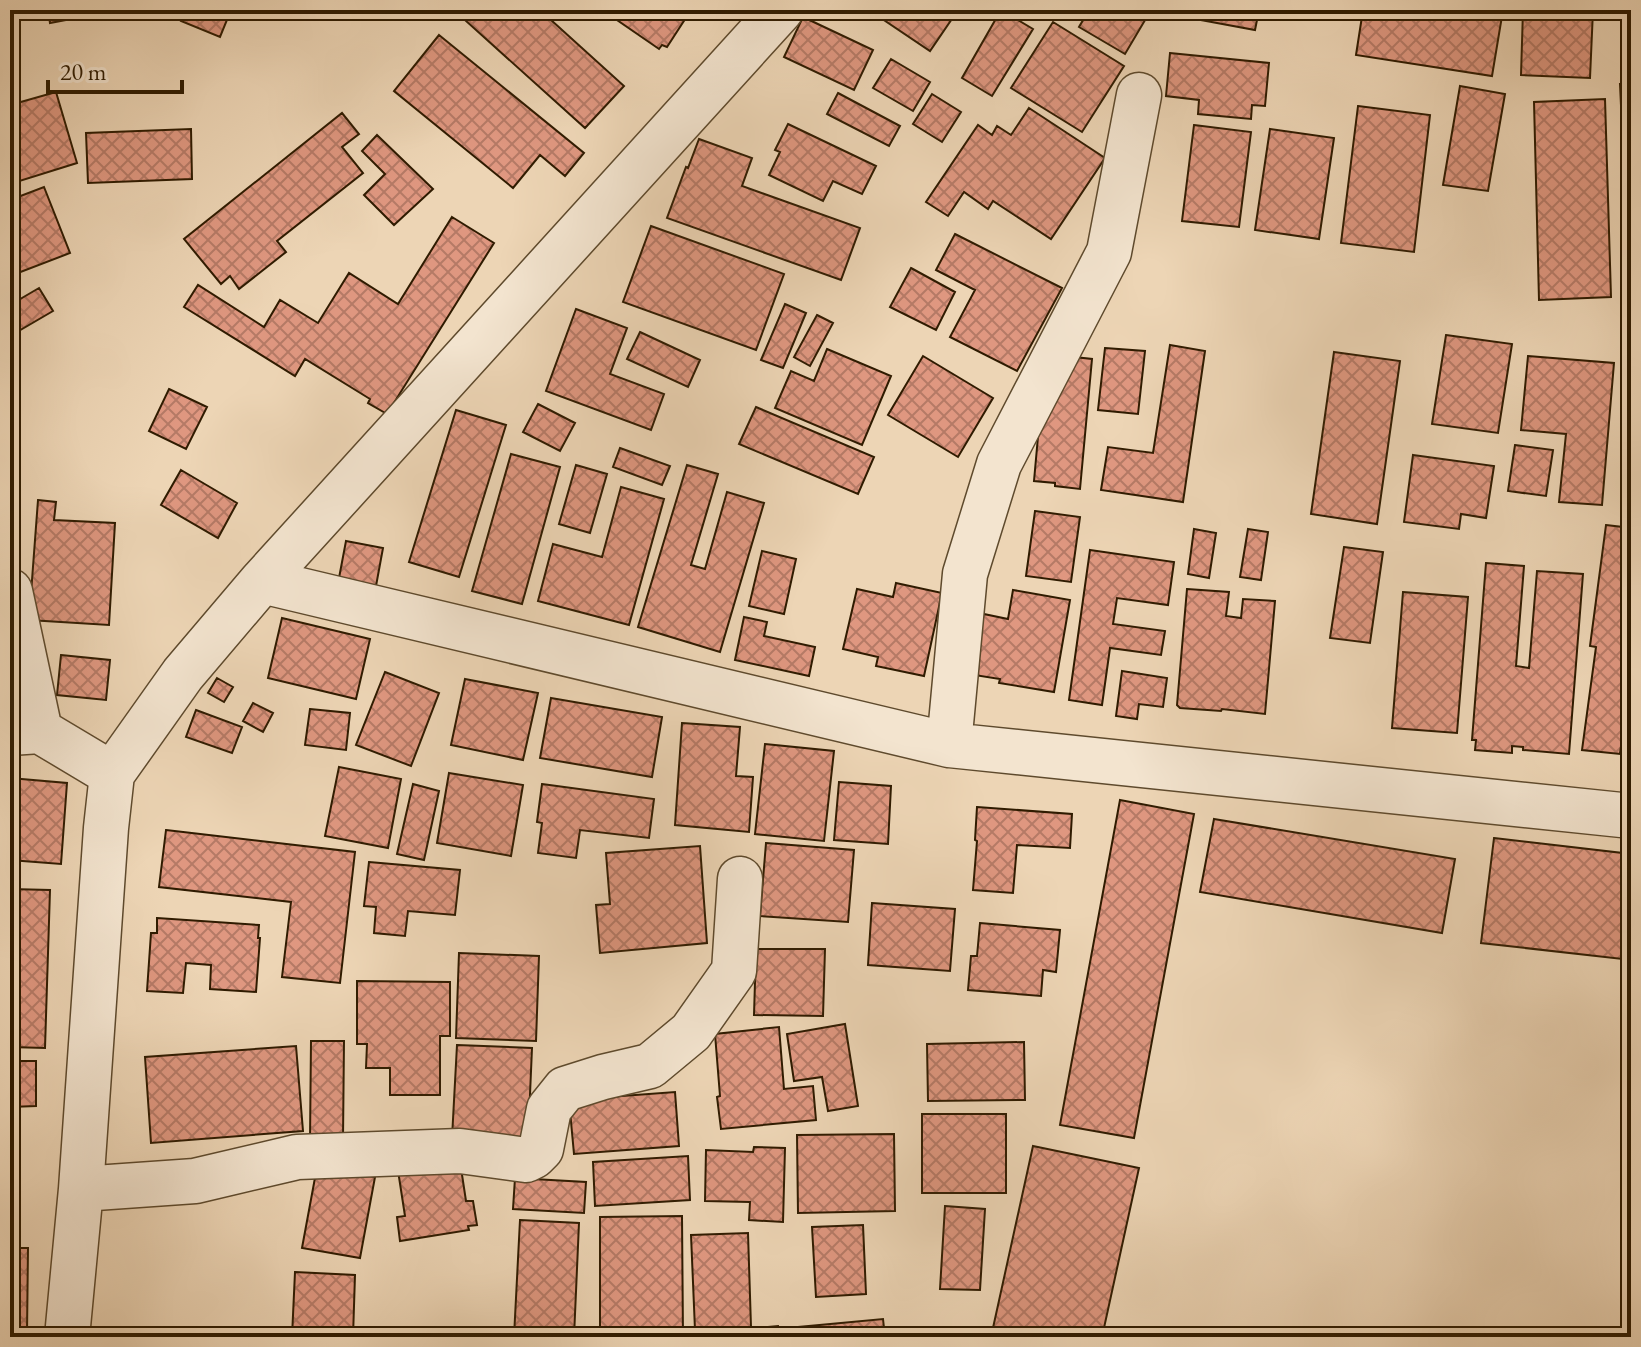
<svg xmlns="http://www.w3.org/2000/svg" width="1641" height="1347" font-family="'EB Garamond',serif">
<style>
.building{fill:url(#building-cross-hatch);stroke:#2f1b00;stroke-width:2}
.lines{fill:none;stroke-linecap:round;stroke-linejoin:round}
.street-casing{stroke:#5e4a2d;stroke-width:47}
.street{stroke:#f3e4cf;stroke-width:44}
</style>
<defs>
<pattern id="building-cross-hatch" width="8" height="8" patternUnits="userSpaceOnUse" patternTransform="scale(2)"><rect width="8" height="8" fill="#df9780"/><path d="M0 0l8 8M0 8l8-8" fill="none" stroke="#b57a66"/></pattern>
</defs>
<rect width="100%" height="100%" fill="#edd5b5"/>
<filter id="stains"><feTurbulence type="fractalNoise" baseFrequency=".0025" numOctaves="4"/><feColorMatrix values="0 0 0 0 .2 0 0 0 0 .09 0 0 0 0 .02 0 0 0 .5 -.17"/></filter>
<radialGradient id="worn" r=".72"><stop offset=".6" stop-color="#630" stop-opacity="0"/><stop offset="1" stop-color="#630" stop-opacity=".3"/></radialGradient>
<path class="building" d="M 48,10 L 118,10 L 50,23 Z
M 186,10 L 231,10 L 220,37 L 181,21 Z
M 475,10 L 540,10 L 624,86 L 585,128 L 466,21 Z
M 605,10 L 691,10 L 667,47 L 662,45 L 659,49 L 604,11 Z
M 869,10 L 958,10 L 930,51 Z
M 1001,10 L 1033,29 L 992,96 L 962,78 Z
M 1089,10 L 1151,10 L 1125,54 L 1079,27 Z
M 1181,10 L 1259,10 L 1255,30 L 1179,16 Z
M 1272,10 L 1307,10 L 1307,15 L 1272,14 Z
M 1363,10 L 1503,10 L 1492,76 L 1356,55 Z
M 1523,10 L 1593,10 L 1590,78 L 1521,75 Z
M 803,17 L 873,50 L 854,90 L 784,57 Z
M 1053,22 L 1124,66 L 1082,132 L 1011,88 Z
M 439,35 L 584,153 L 565,176 L 540,155 L 513,188 L 394,91 Z
M 1170,53 L 1269,63 L 1265,106 L 1252,105 L 1251,119 L 1198,114 L 1199,100 L 1166,96 Z
M 891,59 L 930,82 L 913,111 L 873,88 Z
M 1620,84 L 1631,84 L 1631,149 L 1623,149 Z
M 1460,86 L 1505,94 L 1488,191 L 1443,185 Z
M 56,92 L 77,163 L 10,184 L 10,105 Z
M 838,93 L 900,126 L 889,146 L 827,114 Z
M 932,94 L 961,112 L 942,142 L 913,124 Z
M 1605,99 L 1611,297 L 1539,300 L 1534,102 Z
M 1358,106 L 1430,115 L 1414,252 L 1341,243 Z
M 1029,108 L 1105,158 L 1051,239 L 993,201 L 988,209 L 964,192 L 948,216 L 926,202 L 978,125 L 992,135 L 997,126 L 1011,135 Z
M 342,113 L 359,134 L 342,147 L 363,173 L 277,241 L 286,252 L 239,289 L 230,276 L 221,284 L 184,239 Z
M 788,124 L 876,166 L 862,194 L 833,181 L 823,201 L 769,175 L 780,152 L 775,150 Z
M 1194,125 L 1251,132 L 1239,227 L 1182,221 Z
M 191,129 L 192,179 L 88,183 L 86,133 Z
M 1270,129 L 1334,138 L 1319,239 L 1255,230 Z
M 377,135 L 433,189 L 394,225 L 364,195 L 385,174 L 362,151 Z
M 699,139 L 752,158 L 742,186 L 860,228 L 841,280 L 667,218 L 686,167 L 688,168 Z
M 44,187 L 70,253 L 10,276 L 10,200 Z
M 452,217 L 494,243 L 387,414 L 368,403 L 370,399 L 305,359 L 295,376 L 184,307 L 198,285 L 264,327 L 280,300 L 318,323 L 349,273 L 398,304 Z
M 651,226 L 784,274 L 756,350 L 623,302 Z
M 955,234 L 1062,288 L 1017,371 L 950,337 L 975,290 L 936,270 Z
M 911,268 L 955,292 L 936,330 L 890,307 Z
M 39,288 L 53,311 L 10,336 L 10,305 Z
M 785,304 L 806,313 L 783,368 L 761,360 Z
M 576,309 L 627,328 L 610,374 L 664,394 L 651,430 L 546,391 Z
M 817,315 L 833,323 L 810,366 L 794,357 Z
M 640,332 L 700,360 L 688,387 L 627,359 Z
M 1446,335 L 1512,344 L 1498,433 L 1432,424 Z
M 1170,345 L 1205,351 L 1183,502 L 1101,490 L 1108,447 L 1153,453 Z
M 1105,348 L 1145,351 L 1138,414 L 1098,410 Z
M 827,349 L 891,376 L 862,445 L 775,408 L 791,371 L 814,381 Z
M 1334,352 L 1400,361 L 1377,524 L 1311,514 Z
M 923,356 L 993,398 L 958,457 L 888,415 Z
M 1065,356 L 1092,359 L 1080,489 L 1055,486 L 1055,483 L 1034,481 L 1043,381 Z
M 1528,356 L 1614,363 L 1602,505 L 1559,502 L 1566,434 L 1521,430 Z
M 169,389 L 207,407 L 186,449 L 149,431 Z
M 538,404 L 575,423 L 560,451 L 523,432 Z
M 756,407 L 874,457 L 858,494 L 739,444 Z
M 456,410 L 506,425 L 459,577 L 409,562 Z
M 1515,445 L 1553,450 L 1546,496 L 1508,491 Z
M 620,448 L 670,466 L 662,485 L 613,467 Z
M 511,454 L 560,467 L 522,604 L 472,591 Z
M 1413,455 L 1494,466 L 1486,518 L 1461,514 L 1459,529 L 1404,522 Z
M 576,465 L 607,474 L 590,533 L 559,524 Z
M 687,465 L 718,474 L 691,565 L 705,569 L 727,492 L 764,503 L 720,652 L 638,627 Z
M 181,470 L 237,503 L 218,538 L 161,505 Z
M 621,487 L 664,499 L 629,625 L 538,601 L 553,544 L 602,557 Z
M 38,500 L 56,502 L 54,520 L 115,523 L 109,625 L 29,620 Z
M 1035,511 L 1080,517 L 1071,582 L 1026,576 Z
M 1606,525 L 1631,528 L 1631,669 L 1620,754 L 1582,750 L 1596,647 L 1590,646 Z
M 1194,529 L 1216,533 L 1209,578 L 1188,574 Z
M 1248,529 L 1268,532 L 1261,580 L 1240,577 Z
M 346,541 L 383,548 L 376,586 L 339,578 Z
M 1344,547 L 1383,552 L 1370,643 L 1330,638 Z
M 1090,550 L 1174,562 L 1168,605 L 1117,598 L 1113,624 L 1165,631 L 1161,655 L 1110,648 L 1102,705 L 1069,700 Z
M 762,551 L 796,559 L 784,614 L 749,606 Z
M 1486,563 L 1524,566 L 1516,666 L 1529,668 L 1537,571 L 1583,574 L 1569,754 L 1523,750 L 1523,747 L 1512,746 L 1512,753 L 1475,750 L 1476,740 L 1472,740 Z
M 896,583 L 942,593 L 924,676 L 876,666 L 878,657 L 843,649 L 857,589 L 893,597 Z
M 1187,589 L 1229,592 L 1226,616 L 1241,618 L 1243,599 L 1275,601 L 1265,714 L 1222,709 L 1221,711 L 1180,708 L 1177,705 Z
M 1013,590 L 1070,600 L 1054,692 L 999,683 L 1000,679 L 968,674 L 979,613 L 1008,619 Z
M 1403,592 L 1468,597 L 1457,733 L 1392,728 Z
M 744,617 L 767,622 L 764,636 L 815,647 L 809,676 L 735,660 Z
M 282,618 L 370,639 L 356,699 L 268,678 Z
M 61,655 L 110,660 L 106,700 L 57,695 Z
M 1122,671 L 1167,678 L 1163,707 L 1139,704 L 1137,719 L 1116,716 Z
M 385,672 L 439,693 L 411,766 L 356,745 Z
M 217,678 L 233,687 L 224,702 L 208,693 Z
M 465,679 L 538,693 L 523,760 L 451,745 Z
M 551,698 L 662,717 L 652,777 L 540,758 Z
M 253,703 L 273,713 L 263,732 L 243,721 Z
M 310,709 L 350,713 L 346,750 L 305,745 Z
M 196,710 L 242,727 L 232,753 L 186,737 Z
M 682,723 L 740,727 L 736,776 L 753,777 L 749,832 L 675,825 Z
M 765,744 L 834,751 L 824,841 L 755,834 Z
M 339,767 L 401,779 L 388,848 L 325,836 Z
M 449,773 L 523,785 L 511,856 L 437,843 Z
M 10,778 L 67,783 L 61,864 L 10,860 Z
M 839,782 L 891,786 L 888,844 L 834,840 Z
M 413,784 L 439,791 L 424,860 L 397,854 Z
M 542,784 L 654,799 L 649,838 L 580,830 L 576,858 L 538,853 L 542,823 L 537,822 Z
M 1120,800 L 1194,814 L 1134,1138 L 1060,1125 Z
M 977,807 L 1072,814 L 1070,848 L 1017,845 L 1013,893 L 973,890 L 977,841 L 975,840 Z
M 1214,819 L 1455,859 L 1442,933 L 1200,892 Z
M 166,830 L 355,852 L 340,983 L 282,977 L 291,902 L 159,887 Z
M 1494,838 L 1631,854 L 1631,960 L 1481,943 Z
M 766,843 L 854,850 L 848,922 L 760,916 Z
M 700,846 L 707,943 L 600,953 L 596,905 L 610,904 L 606,853 Z
M 369,862 L 460,870 L 455,915 L 408,911 L 405,936 L 374,933 L 376,907 L 364,906 Z
M 10,889 L 50,890 L 45,1048 L 10,1047 Z
M 872,903 L 955,909 L 950,971 L 868,965 Z
M 157,918 L 259,925 L 258,938 L 260,938 L 256,992 L 210,989 L 211,965 L 186,963 L 183,993 L 147,991 L 151,933 L 157,933 Z
M 980,923 L 1060,930 L 1056,972 L 1043,970 L 1041,996 L 968,990 L 971,956 L 977,956 Z
M 756,949 L 825,949 L 823,1016 L 754,1015 Z
M 459,953 L 539,956 L 536,1041 L 456,1038 Z
M 357,981 L 450,982 L 450,1036 L 440,1036 L 440,1095 L 390,1095 L 390,1068 L 366,1068 L 367,1044 L 357,1044 Z
M 845,1024 L 858,1106 L 828,1111 L 822,1077 L 794,1081 L 787,1034 Z
M 779,1027 L 784,1089 L 813,1086 L 816,1120 L 721,1129 L 717,1097 L 720,1096 L 715,1034 Z
M 311,1041 L 344,1041 L 343,1139 L 310,1140 Z
M 1024,1042 L 1025,1100 L 928,1101 L 927,1044 Z
M 457,1045 L 532,1048 L 528,1141 L 452,1138 Z
M 296,1046 L 303,1131 L 151,1143 L 145,1057 Z
M 10,1061 L 36,1061 L 36,1106 L 10,1107 Z
M 675,1092 L 679,1146 L 574,1154 L 569,1100 Z
M 922,1114 L 1006,1114 L 1006,1193 L 922,1193 Z
M 894,1134 L 895,1211 L 798,1213 L 797,1135 Z
M 1033,1146 L 1139,1168 L 1102,1337 L 991,1337 Z
M 754,1147 L 785,1148 L 783,1222 L 749,1220 L 750,1202 L 705,1201 L 706,1150 L 753,1152 Z
M 459,1155 L 466,1201 L 473,1201 L 477,1225 L 468,1226 L 469,1230 L 400,1241 L 397,1217 L 405,1216 L 397,1164 Z
M 688,1156 L 690,1200 L 595,1206 L 593,1162 Z
M 317,1167 L 375,1177 L 360,1258 L 302,1248 Z
M 515,1178 L 586,1182 L 584,1213 L 513,1209 Z
M 945,1206 L 985,1209 L 980,1290 L 940,1289 Z
M 682,1216 L 683,1337 L 600,1337 L 600,1217 Z
M 520,1220 L 579,1223 L 574,1337 L 514,1337 Z
M 863,1225 L 866,1294 L 816,1297 L 812,1227 Z
M 748,1233 L 751,1327 L 695,1330 L 691,1235 Z
M 10,1248 L 28,1248 L 27,1333 L 10,1333 Z
M 295,1272 L 355,1275 L 353,1337 L 292,1337 Z
M 883,1319 L 885,1337 L 788,1337 L 788,1328 Z
M 778,1326 L 779,1337 L 726,1337 L 747,1335 L 747,1329 Z"/>
<g class="lines">
<defs>
<path id="street" d="M 262,581 L 949,745 L 1631,816
M 10,591 L 40,731
M 10,733 L 40,731 L 112,774
M 949,745 L 965,574 L 999,464 L 1109,252 L 1139,95
M 81,1189 L 195,1181 L 297,1157 L 460,1151 L 526,1160 L 534,1156 L 541,1149 L 549,1109 L 565,1089 L 603,1077 L 650,1066 L 691,1032 L 734,971 L 740,879
M 67,1337 L 81,1189 L 106,828 L 112,774 L 183,674 L 262,581 L 781,10"/>
</defs>
<use href="#street" class="street-casing"/>
<use href="#street" class="street"/>
</g>
<rect width="1641" height="1347" fill="none" stroke="#edd5b5" stroke-width="40"/>
<rect x="12" y="12" width="1617" height="1323" fill="none" stroke="#2f1b00" stroke-width="4"/>
<rect x="20" y="20" width="1601" height="1307" fill="none" stroke="#2f1b00" stroke-width="2"/>
<path d="M48 80v12h134v-12" fill="none" stroke="#2f1b00" stroke-width="4"/>
<text x="60" y="80" font-size="24" fill="#2f1b00" stroke="#f3e4cf" stroke-width="6" paint-order="stroke">20 m</text>
<rect width="100%" height="100%" filter="url(#stains)"/>
<rect width="100%" height="100%" fill="url(#worn)"/>
</svg>
